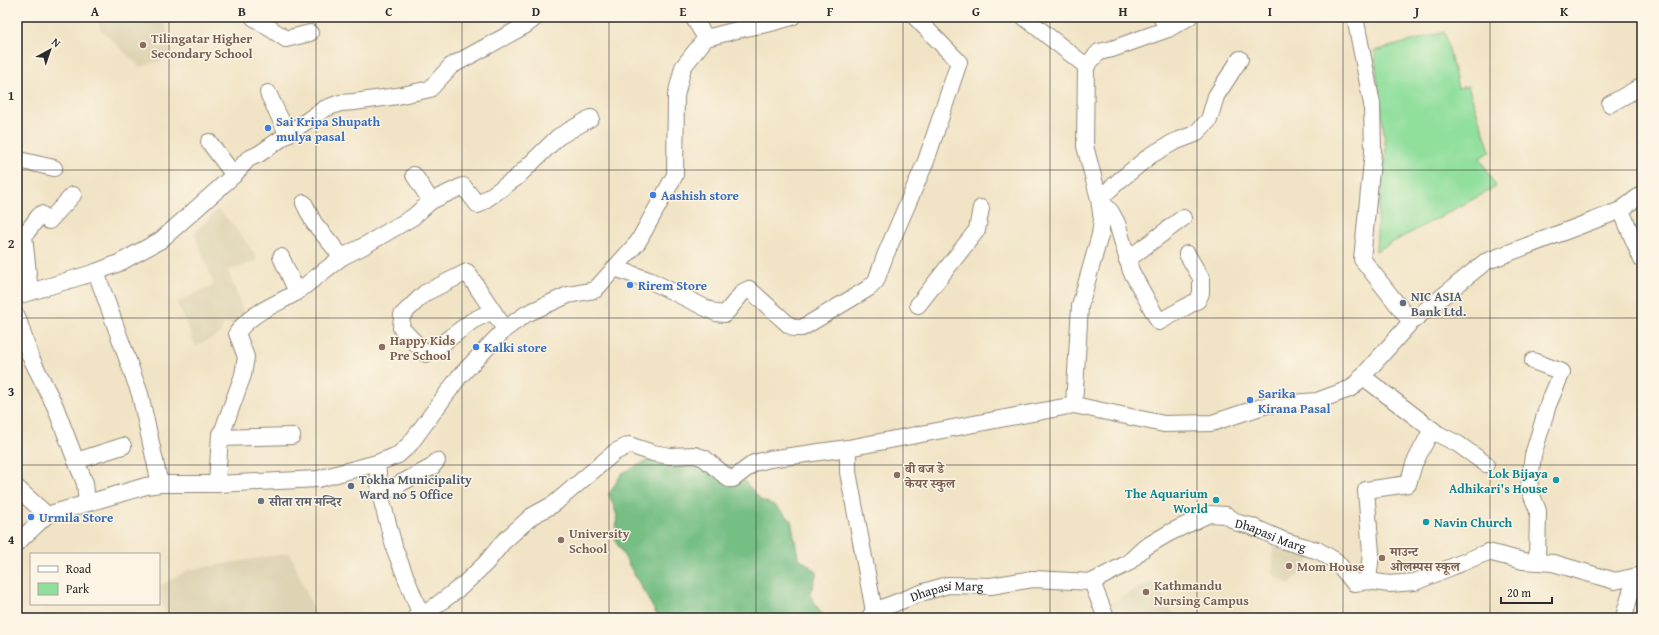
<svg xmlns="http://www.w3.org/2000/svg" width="1659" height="635" font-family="'Gentium Book Plus','Noto Serif Devanagari',serif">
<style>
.built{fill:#ded4b4}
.green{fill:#90df9d;stroke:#5e8564}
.forest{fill:#74be84;stroke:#507458}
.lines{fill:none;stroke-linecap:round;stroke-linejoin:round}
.street-casing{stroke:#8e8778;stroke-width:18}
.street{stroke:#fff;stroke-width:16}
.grid{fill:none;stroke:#2b2b2b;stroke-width:1;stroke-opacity:0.55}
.education-dot{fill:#8d6e63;stroke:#fcf5e5;stroke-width:1.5}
.shop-dot{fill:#3f7fe0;stroke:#fcf5e5;stroke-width:1.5}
.service-dot{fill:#5c6f8a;stroke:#fcf5e5;stroke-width:1.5}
.culture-dot{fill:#0f9aa8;stroke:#fcf5e5;stroke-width:1.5}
.worship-dot{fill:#6b7280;stroke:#fcf5e5;stroke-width:1.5}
.labels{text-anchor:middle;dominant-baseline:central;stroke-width:3;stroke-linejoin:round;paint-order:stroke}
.education-label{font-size:13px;font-weight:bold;fill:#785e54;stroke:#fcf5e5;text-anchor:start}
.shop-label{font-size:13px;font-weight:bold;fill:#366cbe;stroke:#fcf5e5;text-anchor:start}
.service-label{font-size:13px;font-weight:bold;fill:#4e5e75;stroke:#fcf5e5;text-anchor:start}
.culture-label{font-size:13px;font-weight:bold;fill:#0d838f;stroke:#fcf5e5;text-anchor:end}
.worship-label{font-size:13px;font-weight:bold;fill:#5b616d;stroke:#fcf5e5;text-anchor:start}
.street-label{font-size:13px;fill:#2b2b2b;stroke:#fcf5e5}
.neatline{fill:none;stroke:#2b2b2b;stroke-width:1.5}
.grid-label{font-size:13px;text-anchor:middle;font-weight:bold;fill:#2b2b2b}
</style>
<rect width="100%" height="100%" fill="#fcf5e5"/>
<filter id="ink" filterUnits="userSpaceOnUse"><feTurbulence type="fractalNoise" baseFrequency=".025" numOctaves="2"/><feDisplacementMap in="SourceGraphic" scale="8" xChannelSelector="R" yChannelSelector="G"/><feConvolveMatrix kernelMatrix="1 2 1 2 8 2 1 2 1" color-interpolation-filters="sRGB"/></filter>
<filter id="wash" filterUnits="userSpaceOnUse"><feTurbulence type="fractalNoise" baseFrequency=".012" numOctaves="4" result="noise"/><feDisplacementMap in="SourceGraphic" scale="16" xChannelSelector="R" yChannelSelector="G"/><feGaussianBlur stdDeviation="0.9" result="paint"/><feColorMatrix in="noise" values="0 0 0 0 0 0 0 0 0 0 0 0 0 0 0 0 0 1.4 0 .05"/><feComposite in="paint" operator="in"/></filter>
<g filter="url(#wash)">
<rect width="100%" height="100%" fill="#f1e3c5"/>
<path class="built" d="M 96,17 L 164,17 L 172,58 L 140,67 L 102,31 Z
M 218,209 L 238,231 L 256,256 L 256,261 L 228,271 L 246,318 L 223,325 L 220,334 L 196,346 L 177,302 L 214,285 L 194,233 Z
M 1273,545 L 1311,557 L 1290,585 L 1273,574 Z
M 290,553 L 317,618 L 169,618 L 159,597 L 159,586 L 188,570 Z
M 1155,580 L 1176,618 L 1114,618 L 1107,604 Z"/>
<path class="green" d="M 1445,32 L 1458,88 L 1468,86 L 1490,151 L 1480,158 L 1496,187 L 1376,251 L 1378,213 L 1386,150 L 1374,51 Z"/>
<path class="forest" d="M 663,453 L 718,461 L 735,470 L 761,500 L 774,505 L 791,520 L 798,557 L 817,572 L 810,595 L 824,618 L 653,618 L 657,615 L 615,540 L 617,515 L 609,494 L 622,473 Z"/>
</g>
<g filter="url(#ink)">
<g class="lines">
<defs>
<g id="street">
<path d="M 253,17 L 286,39 L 310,33"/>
<path d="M 693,17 L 706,38"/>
<path d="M 1024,17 L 1086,66"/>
<path d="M 1355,17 L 1372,104 L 1373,152 L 1362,259 L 1411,322"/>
<path d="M 1168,29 L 1189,17"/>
<path d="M 268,93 L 287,133"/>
<path d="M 1610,104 L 1642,86"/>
<path d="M 209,142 L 234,175"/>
<path d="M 17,161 L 19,160 L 54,168"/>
<path d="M 414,175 L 431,201"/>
<path d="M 1621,210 L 1642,260"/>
<path d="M 1187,254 L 1201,278 L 1201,293 L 1198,300 L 1159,322 L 1131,271 L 1117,223 L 1111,212 L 1099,199 L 1120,180 L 1151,155 L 1174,142 L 1195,134 L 1209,120 L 1216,96 L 1240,59"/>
<path d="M 342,257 L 362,247 L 413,217 L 431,201 L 463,186 L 478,205 L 516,178 L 558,137 L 591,118"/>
<path d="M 1127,260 L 1183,218"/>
<path d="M 615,268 L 651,281 L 716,313 L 725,314 L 743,292 L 749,289 L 789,325 L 795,328 L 802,328 L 869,288 L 876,281 L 885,256 L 926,161 L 959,62 L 915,17"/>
<path d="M 96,272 L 140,394 L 160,484"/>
<path d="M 30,292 L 24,236 L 39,216 L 41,214 L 49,221 L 73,195"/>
<path d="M 297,292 L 342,257 L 314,223 L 304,203"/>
<path d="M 17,296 L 96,272 L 119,263 L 161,240 L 234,175 L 248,159 L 259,154 L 324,109 L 340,103 L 354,102 L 397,96 L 430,89 L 451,66 L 526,25 L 536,17"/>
<path d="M 918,305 L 977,230 L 981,208"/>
<path d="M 492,311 L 472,321 L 439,346 L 426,354 L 401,328 L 402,315 L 425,293 L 467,272 L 505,329"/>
<path d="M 17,316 L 30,356 L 55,406 L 76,461 L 123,446"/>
<path d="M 1533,361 L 1562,372 L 1548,405 L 1533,455 L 1529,488 L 1538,511 L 1537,561"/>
<path d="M 1362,376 L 1438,434 L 1458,444 L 1486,464"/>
<path d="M 1074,405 L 1164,424 L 1212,423 L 1267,405 L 1317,401 L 1352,388 L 1411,322 L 1485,262 L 1621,210 L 1642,194"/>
<path d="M 220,438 L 292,436"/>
<path d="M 76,461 L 85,483 L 87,503"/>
<path d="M 377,463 L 380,494 L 395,550 L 422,618"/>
<path d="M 217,484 L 220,434 L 223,430 L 243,375 L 246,357 L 237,333 C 251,312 276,305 297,292 L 281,257"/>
<path d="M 17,488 L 47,515"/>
<path d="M 380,494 L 432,467 L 437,461"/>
<path d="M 17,543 L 47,515 L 146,486 L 160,484 L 217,484 L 318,479 L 377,463 L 398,455 L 410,444 L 459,377 L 505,329 L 526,314 L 568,295 L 595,290 L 638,242 L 675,175 L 676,96 L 683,67 L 706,38 L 741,29 L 767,24 L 792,17"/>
<path d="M 1368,581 L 1371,553 L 1366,490 L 1408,484 L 1414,464 L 1432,429"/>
<path d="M 1092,582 L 1106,618"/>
<path d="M 874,611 L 848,472 L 848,448 L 1074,405 L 1080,306 L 1100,235 L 1102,220 L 1099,199 L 1085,146 L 1086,66 L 1099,52 L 1112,49 L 1168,29 L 1161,17"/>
<path d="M 415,618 L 421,617 L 462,586 L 486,563 L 503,542 L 532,516 L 554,504 L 615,452 L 629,445 L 653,453 L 670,456 L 695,455 L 704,458 L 729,479 L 733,479 L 754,463 L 770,459 L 848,448"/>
<path id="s1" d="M 869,618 L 874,611 L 924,592 L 948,585 L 991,586 L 1033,579 L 1092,582 L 1128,563 L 1144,548 L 1169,533 L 1209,514 L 1226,515 L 1238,523 L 1251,526 L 1285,541 L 1319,551 L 1336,561 L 1354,583 L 1368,581 L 1389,584 L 1415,582 L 1488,552 L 1523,561 L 1553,563 L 1615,581 L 1642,575"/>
<path d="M 1627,618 L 1625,613 L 1635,578"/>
</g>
</defs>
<use href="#street" class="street-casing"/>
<use href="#street" class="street"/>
</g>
</g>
<path class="grid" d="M 169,17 L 169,618M 316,17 L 316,618M 462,17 L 462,618M 609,17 L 609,618M 756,17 L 756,618M 903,17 L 903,618M 1050,17 L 1050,618M 1197,17 L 1197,618M 1343,17 L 1343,618M 1490,17 L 1490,618M 17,170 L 1642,170M 17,318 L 1642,318M 17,465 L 1642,465"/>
<g class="education-dot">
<circle cx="143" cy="45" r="4"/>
<circle cx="382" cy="347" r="4"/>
<circle cx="897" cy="475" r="4"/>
<circle cx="561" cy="540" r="4"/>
<circle cx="1382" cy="558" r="4"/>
<circle cx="1289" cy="566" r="4"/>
<circle cx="1146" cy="592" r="4"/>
</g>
<g class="shop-dot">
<circle cx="268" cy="128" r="4"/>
<circle cx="653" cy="195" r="4"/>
<circle cx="630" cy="285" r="4"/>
<circle cx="476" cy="347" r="4"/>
<circle cx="1250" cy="400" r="4"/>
<circle cx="31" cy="517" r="4"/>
</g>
<g class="service-dot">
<circle cx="1403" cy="303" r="4"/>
<circle cx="351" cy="486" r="4"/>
</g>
<g class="culture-dot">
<circle cx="1556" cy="480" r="4"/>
<circle cx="1216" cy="500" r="4"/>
<circle cx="1426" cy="522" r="4"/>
</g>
<circle class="worship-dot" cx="261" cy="501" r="4"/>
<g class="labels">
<g class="education-label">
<text x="151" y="38">Tilingatar Higher<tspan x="151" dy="15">Secondary School</tspan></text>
<text x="390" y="340">Happy Kids<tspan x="390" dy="15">Pre School</tspan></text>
<text x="905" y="468">बी बज डे<tspan x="905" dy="15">केयर स्कुल</tspan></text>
<text x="569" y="533">University<tspan x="569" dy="15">School</tspan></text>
<text x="1390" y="551">माउन्ट<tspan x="1390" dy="15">ओलम्पस स्कूल</tspan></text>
<text x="1297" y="566">Mom House</text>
<text x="1154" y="585">Kathmandu<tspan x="1154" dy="15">Nursing Campus</tspan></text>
</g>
<g class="shop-label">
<text x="276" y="121">Sai Kripa Shupath<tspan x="276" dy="15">mulya pasal</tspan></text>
<text x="661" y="195">Aashish store</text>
<text x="638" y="285">Rirem Store</text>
<text x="484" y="347">Kalki store</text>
<text x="1258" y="393">Sarika<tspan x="1258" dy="15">Kirana Pasal</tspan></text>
<text x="39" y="517">Urmila Store</text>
</g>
<g class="service-label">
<text x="1411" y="296">NIC ASIA<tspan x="1411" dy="15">Bank Ltd.</tspan></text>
<text x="359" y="479">Tokha Municipality<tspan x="359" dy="15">Ward no 5 Office</tspan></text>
</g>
<g class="culture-label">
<text x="1548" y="473">Lok Bijaya<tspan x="1548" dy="15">Adhikari's House</tspan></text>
<text x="1208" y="493">The Aquarium<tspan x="1208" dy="15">World</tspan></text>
<text x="1434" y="522" text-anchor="start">Navin Church</text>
</g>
<g class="worship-label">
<text x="269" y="501">सीता राम मन्दिर</text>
</g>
<g class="street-label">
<text stroke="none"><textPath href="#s1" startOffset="434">Dhapasi Marg</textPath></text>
<text stroke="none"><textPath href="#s1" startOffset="85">Dhapasi Marg</textPath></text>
</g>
</g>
<rect width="1659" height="635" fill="none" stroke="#fcf5e5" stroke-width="44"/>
<rect x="30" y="553" width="130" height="52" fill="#fcf5e5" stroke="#a8a49b"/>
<rect x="38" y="566" width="20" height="6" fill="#ffffff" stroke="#a8a49b"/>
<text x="66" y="573" font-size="12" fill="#2b2b2b">Road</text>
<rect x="38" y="583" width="20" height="12" fill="#90df9d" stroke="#a8a49b"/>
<text x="66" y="593" font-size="12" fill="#2b2b2b">Park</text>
<g transform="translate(50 50) rotate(40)" stroke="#fcf5e5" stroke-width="3" paint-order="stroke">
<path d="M0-3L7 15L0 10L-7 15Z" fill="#2b2b2b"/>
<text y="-6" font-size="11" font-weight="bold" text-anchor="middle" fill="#2b2b2b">N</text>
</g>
<path d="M1501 597v6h51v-6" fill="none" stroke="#2b2b2b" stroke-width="2"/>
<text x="1507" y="597" font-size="12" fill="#2b2b2b" stroke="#fcf5e5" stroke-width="3" paint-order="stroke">20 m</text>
<rect x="22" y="22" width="1615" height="591" class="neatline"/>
<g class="grid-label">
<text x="95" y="16">A</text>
<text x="242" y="16">B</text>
<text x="389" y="16">C</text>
<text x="536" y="16">D</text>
<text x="683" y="16">E</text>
<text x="830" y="16">F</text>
<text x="976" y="16">G</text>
<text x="1123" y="16">H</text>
<text x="1270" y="16">I</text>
<text x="1417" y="16">J</text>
<text x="1564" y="16">K</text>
<text x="11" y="100">1</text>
<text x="11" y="248">2</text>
<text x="11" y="396">3</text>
<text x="11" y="544">4</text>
</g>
</svg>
